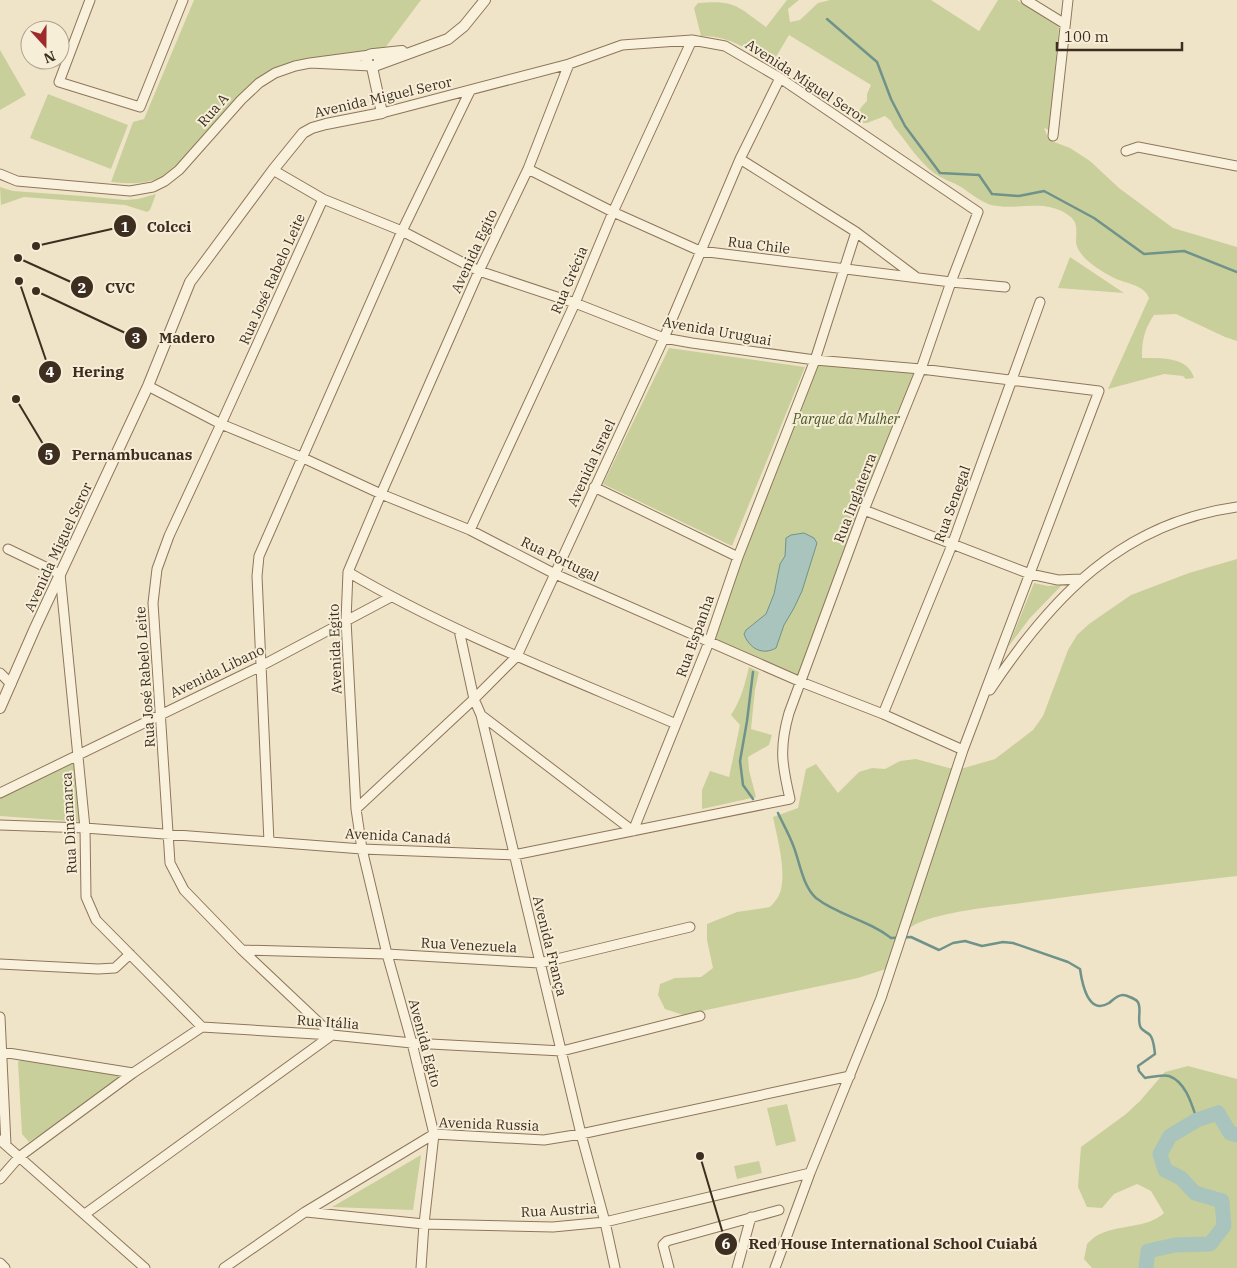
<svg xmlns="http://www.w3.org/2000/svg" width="1237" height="1268" font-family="'IBM Plex Serif',serif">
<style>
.green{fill:#c9cf9b}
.water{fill:#a9c4bc;stroke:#6f938a}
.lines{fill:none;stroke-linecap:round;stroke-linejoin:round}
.stream{stroke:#6f938a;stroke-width:2.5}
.river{stroke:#a9c4bc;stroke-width:15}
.minor-casing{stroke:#8d765c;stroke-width:11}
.tertiary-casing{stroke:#8d765c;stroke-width:12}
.minor{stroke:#faf1dc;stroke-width:9}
.tertiary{stroke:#faf1dc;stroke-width:10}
.labels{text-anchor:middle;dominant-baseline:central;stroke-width:4;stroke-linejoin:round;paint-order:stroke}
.street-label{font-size:14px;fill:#3d2e20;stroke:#f7eed8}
.park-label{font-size:14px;font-style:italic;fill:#4d5a26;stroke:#f7eed8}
.leader{fill:none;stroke:#3d2e20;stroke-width:2}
.callout-dot{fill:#3d2e20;stroke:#f7eed8;stroke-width:2}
.mark-label{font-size:15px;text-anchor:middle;font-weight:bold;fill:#fff}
.callout-label{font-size:15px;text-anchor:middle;font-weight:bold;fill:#3d2e20;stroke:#f7eed8;stroke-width:4;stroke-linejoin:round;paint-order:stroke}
</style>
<rect width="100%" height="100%" fill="#f0e4c8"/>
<path class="green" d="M 194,0 L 421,0 L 385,48 L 297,60 L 272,69 L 257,79 L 168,174 C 147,185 134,184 111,182 L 133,122 L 144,119 Z
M 787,0 L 799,0 L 788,9 L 790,22 L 800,20 L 818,3 L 830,0 L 931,0 L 979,31 L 998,0 L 1017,0 L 1059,27 L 1049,130 L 1044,128 L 1049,140 L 1070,148 L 1090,161 L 1119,188 L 1173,228 L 1237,247 L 1237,341 L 1225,337 L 1176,314 L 1154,315 C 1144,330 1142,340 1142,358 C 1160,358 1188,356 1194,378 L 1186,379 L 1183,376 L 1164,374 L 1108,389 L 1149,298 C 1145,285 1124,283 1114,278 C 1106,274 1095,267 1088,261 C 1083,257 1076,248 1076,242 C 1076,231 1079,222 1068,215 C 1044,198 1017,211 991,205 C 981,202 970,193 961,187 C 953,182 942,179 934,173 C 918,161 907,142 894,127 L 891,121 L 885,116 L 867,123 L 859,123 C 856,113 859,109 867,101 L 867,94 L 871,85 L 789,35 L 773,62 C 749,51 729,35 701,36 L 694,8 L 698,3 C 735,0 737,6 766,27 Z
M 0,50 L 26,95 L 0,110 Z
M 48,94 L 128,125 L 111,169 L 30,138 Z
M 0,187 L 13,191 L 83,196 L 125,200 L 138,199 L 156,194 L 150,210 L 147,212 L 125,205 L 24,197 L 1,205 Z
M 1070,257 L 1124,293 L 1058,288 Z
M 669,348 L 805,367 L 732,546 L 603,484 Z
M 816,362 L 915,371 L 799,677 L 713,639 Z
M 1237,559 L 1237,876 C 1165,884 1094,893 1022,903 C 994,907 934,912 911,927 C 897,937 896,951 892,967 L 858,978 L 683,1015 L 665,1009 L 658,995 L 660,984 L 675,978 L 701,977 L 713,968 L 707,940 L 707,924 L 737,912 L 770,907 C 773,904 777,899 779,895 C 788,876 777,837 773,817 L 798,808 L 806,769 L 816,764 L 838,793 L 859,772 L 872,768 L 885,769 L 900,761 L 916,759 L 949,768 L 964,768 L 995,759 L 1033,730 L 1043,716 L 1068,650 L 1077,635 L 1089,624 L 1131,595 L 1189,573 Z
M 1034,583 L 1048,586 L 1062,585 L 1030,618 L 1008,647 Z
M 749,667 L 759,672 L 755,690 L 751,729 L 772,735 L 769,745 L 748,757 L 749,770 L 756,797 L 702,809 L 702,790 L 710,771 L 729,777 L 740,725 L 731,715 C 741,700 745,684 749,667 Z
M 77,758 L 82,822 L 0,816 L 0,796 Z
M 23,1058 L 117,1073 L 119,1082 L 29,1142 L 22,1134 L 18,1062 Z
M 1188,1066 L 1237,1079 L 1237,1268 L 1092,1268 L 1084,1259 L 1087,1244 C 1090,1241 1093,1238 1096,1236 C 1117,1224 1147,1229 1164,1213 L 1151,1191 L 1137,1184 L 1114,1194 L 1102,1208 L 1087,1207 L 1078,1187 L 1081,1147 L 1126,1114 L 1140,1101 L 1165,1072 Z
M 787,1104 L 796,1141 L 776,1146 L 767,1108 Z
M 421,1155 L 413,1210 L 332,1207 Z
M 759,1161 L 762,1173 L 737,1179 L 734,1166 Z"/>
<path class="water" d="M 804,533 L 814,538 L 817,543 L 802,591 L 794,608 L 784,625 L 776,648 C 762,656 749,648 744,634 L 746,630 L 766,614 L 774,594 L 780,564 L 785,556 L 786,538 L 791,535 Z"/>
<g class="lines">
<path class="stream" d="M 827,19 L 877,62 L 891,99 L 905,126 L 940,173 L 979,175 L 992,194 L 1019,196 L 1044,191 L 1094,218 L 1144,254 L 1184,251 L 1237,272
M 753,672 L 747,721 L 740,761 L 743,785 L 753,799
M 778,813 C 783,824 789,834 793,845 C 800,862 802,885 816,898 C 839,916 869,920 891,938 L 911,937 L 939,950 L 953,943 L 965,941 L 982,946 L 1003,942 L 1013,943 L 1068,962 L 1080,969 C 1082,983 1088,1016 1109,1003 C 1113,1000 1117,995 1123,995 C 1126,995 1135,999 1137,1001 C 1143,1007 1136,1020 1141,1028 C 1143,1031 1147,1032 1150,1035 C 1154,1040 1154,1047 1155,1054 L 1138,1066 L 1139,1071 L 1145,1078 C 1152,1077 1163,1074 1169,1076 C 1186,1082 1192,1105 1197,1120"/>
<path class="river" d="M 1146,1268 L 1148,1251 L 1175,1245 L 1210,1244 L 1224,1226 L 1222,1201 L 1195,1193 L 1181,1178 L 1165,1170 L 1160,1154 L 1170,1136 L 1197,1120 L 1218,1113 L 1230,1133 L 1237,1135"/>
<defs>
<path id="minor" d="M 90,0 L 59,82 L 140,107 L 183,0
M 1026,0 L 1065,24
M 370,55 L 310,63 L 371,66
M 1053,136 L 1068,0
M 1126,151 L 1138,147 L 1237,166
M 528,169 L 613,212 L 700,251 L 951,282 L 1005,287
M 273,170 L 323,199 L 402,231 L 479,271 L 575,303 L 664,338 L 692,343 L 815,360 L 921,369 L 1099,391 L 963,750 L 881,998 L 810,1173 L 775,1268
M 0,174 L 17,181 L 130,191 L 153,187 L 165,181 L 179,170 L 241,100 L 259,83 L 275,73 L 295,66 L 310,63
M 856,232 L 916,277
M 148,386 L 221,424 L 301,457 L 381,494 L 470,530 L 555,574 L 801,682 L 883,714 L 963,750
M 594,487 L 738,557
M 864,510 L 1030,574 L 1058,580 L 1081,579
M 470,530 L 575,303 L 613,212 L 692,40
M 8,549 L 60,574 L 85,828 L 86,897 L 96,920 L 202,1027
M 348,572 C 452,633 565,676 676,724
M 459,630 L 474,699 L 481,715 L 581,1134 L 605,1222 L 615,1268
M 0,673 L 11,684
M 990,690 C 1051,598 1121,523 1237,507
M 883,714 L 952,545 L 1040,302
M 481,715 L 633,831
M 0,793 L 261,666 L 391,597
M 356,809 L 474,699 L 517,656 L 664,338 L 740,159 L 780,78
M 0,825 L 85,828 L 362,849 L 514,855 L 790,799 C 782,765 779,748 789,713 L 864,510 L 921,369 L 951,282 L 978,212 L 780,78 L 725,46 L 692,40 L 622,45 L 569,64 L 382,113
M 633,831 L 709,642 L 738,557 L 815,360 L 856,232 L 740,159
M 269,842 L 257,576 L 259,556 L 402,231 L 470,91
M 242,950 L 387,954 L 540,963 L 690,927
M 0,964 L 98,969 L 115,968 L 130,954
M 0,1017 L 6,1145
M 2,1052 L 133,1073
M 0,1140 L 145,1268
M 0,1179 L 19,1157 L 133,1073 L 202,1027 L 332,1035 L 412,1043 L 562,1051 L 700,1016
M 306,1212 L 424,1224 L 553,1227 L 605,1222 L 810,1173
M 85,1214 L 332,1035 L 242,950 L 184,890 L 170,863 L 153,603 L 157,569 L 169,536 L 221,424 L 323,199
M 0,1263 L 5,1268
M 224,1268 L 305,1212 L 434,1134 L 544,1140 L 581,1134 L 850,1076
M 421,1268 L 424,1224 L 434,1134 L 412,1043 L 387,954 L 362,849 L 356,809 L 346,620 L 348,572 L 381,494 L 479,271 L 528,169 L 569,64
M 669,1268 L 663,1245 L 667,1241 L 779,1210
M 737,1268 L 751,1217"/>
<path id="tertiary" d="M367 60a6 6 0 1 1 12 0a6 6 0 1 1-12 0Z
M 374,54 L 402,51
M 377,65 L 448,39 L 464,26 L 485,0
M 0,708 L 35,628 L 148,386 L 190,282 L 273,170 L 303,133 L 312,128 L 326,124 L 382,113 L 372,67"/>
</defs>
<use href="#minor" class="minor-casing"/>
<use href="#tertiary" class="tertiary-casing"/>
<use href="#minor" class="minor"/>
<use href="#tertiary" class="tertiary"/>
</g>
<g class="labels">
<g class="street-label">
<text transform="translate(806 81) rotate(33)">Avenida Miguel Seror</text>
<text transform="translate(383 97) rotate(-13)">Avenida Miguel Seror</text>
<text transform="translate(213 110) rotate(-49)">Rua A</text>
<text transform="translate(759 245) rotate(7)">Rua Chile</text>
<text transform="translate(474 251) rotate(-65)">Avenida Egito</text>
<text transform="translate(272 279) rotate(-66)">Rua José Rabelo Leite</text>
<text transform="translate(569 280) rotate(-67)">Rua Grécia</text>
<text transform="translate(717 331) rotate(10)">Avenida Uruguai</text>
<text transform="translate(591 463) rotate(-65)">Avenida Israel</text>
<text transform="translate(855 498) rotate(-69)">Rua Inglaterra</text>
<text transform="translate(952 504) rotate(-70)">Rua Senegal</text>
<text transform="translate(58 547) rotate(-65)">Avenida Miguel Seror</text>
<text transform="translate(560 559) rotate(26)">Rua Portugal</text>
<text transform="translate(695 636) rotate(-70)">Rua Espanha</text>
<text transform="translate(335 649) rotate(-92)">Avenida Egito</text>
<text transform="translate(217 671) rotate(-26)">Avenida Libano</text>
<text transform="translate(145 677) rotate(-94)">Rua José Rabelo Leite</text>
<text transform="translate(69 823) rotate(-93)">Rua Dinamarca</text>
<text transform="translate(398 836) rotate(3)">Avenida Canadá</text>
<text transform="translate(469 945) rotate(3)">Rua Venezuela</text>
<text transform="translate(550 946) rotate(76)">Avenida França</text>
<text transform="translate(328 1022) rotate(4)">Rua Itália</text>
<text transform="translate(425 1043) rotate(75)">Avenida Egito</text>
<text transform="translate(489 1124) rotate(2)">Avenida Russia</text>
<text transform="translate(559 1210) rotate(-3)">Rua Austria</text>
</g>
<g class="park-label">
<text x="846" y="419">Parque da Mulher</text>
</g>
</g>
<path class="leader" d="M36 246L125 226M18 258L82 287M36 291L136 338M19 281L50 372M16 399L49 454M700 1156L726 1244"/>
<g class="callout-dot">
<circle cx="36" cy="246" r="5"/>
<circle cx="18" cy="258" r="5"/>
<circle cx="36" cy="291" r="5"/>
<circle cx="19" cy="281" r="5"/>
<circle cx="16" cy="399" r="5"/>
<circle cx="700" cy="1156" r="5"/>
<circle cx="125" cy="226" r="12"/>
<circle cx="82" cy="287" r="12"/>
<circle cx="136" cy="338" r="12"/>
<circle cx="50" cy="372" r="12"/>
<circle cx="49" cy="454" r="12"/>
<circle cx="726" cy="1244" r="12"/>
</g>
<g class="mark-label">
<text x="125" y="232">1</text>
<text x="82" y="293">2</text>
<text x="136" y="343">3</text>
<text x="50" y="377">4</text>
<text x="49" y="460">5</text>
<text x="726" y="1249">6</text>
</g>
<g class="callout-label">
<text x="169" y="232">Colcci</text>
<text x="120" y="293">CVC</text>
<text x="187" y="343">Madero</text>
<text x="98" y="377">Hering</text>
<text x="132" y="460">Pernambucanas</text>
<text x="893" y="1249">Red House International School Cuiabá</text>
</g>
<g transform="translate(45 45) rotate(159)"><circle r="24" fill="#f7eed8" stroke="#ada18e"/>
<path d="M0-4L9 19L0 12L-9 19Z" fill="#9e2a2b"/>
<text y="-8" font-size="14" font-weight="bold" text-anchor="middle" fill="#3d2e20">N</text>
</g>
<path d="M1057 42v8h125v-8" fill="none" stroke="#3d2e20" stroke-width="2.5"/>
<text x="1064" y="42" font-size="15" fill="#3d2e20" stroke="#f7eed8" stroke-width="4" paint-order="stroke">100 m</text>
</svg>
